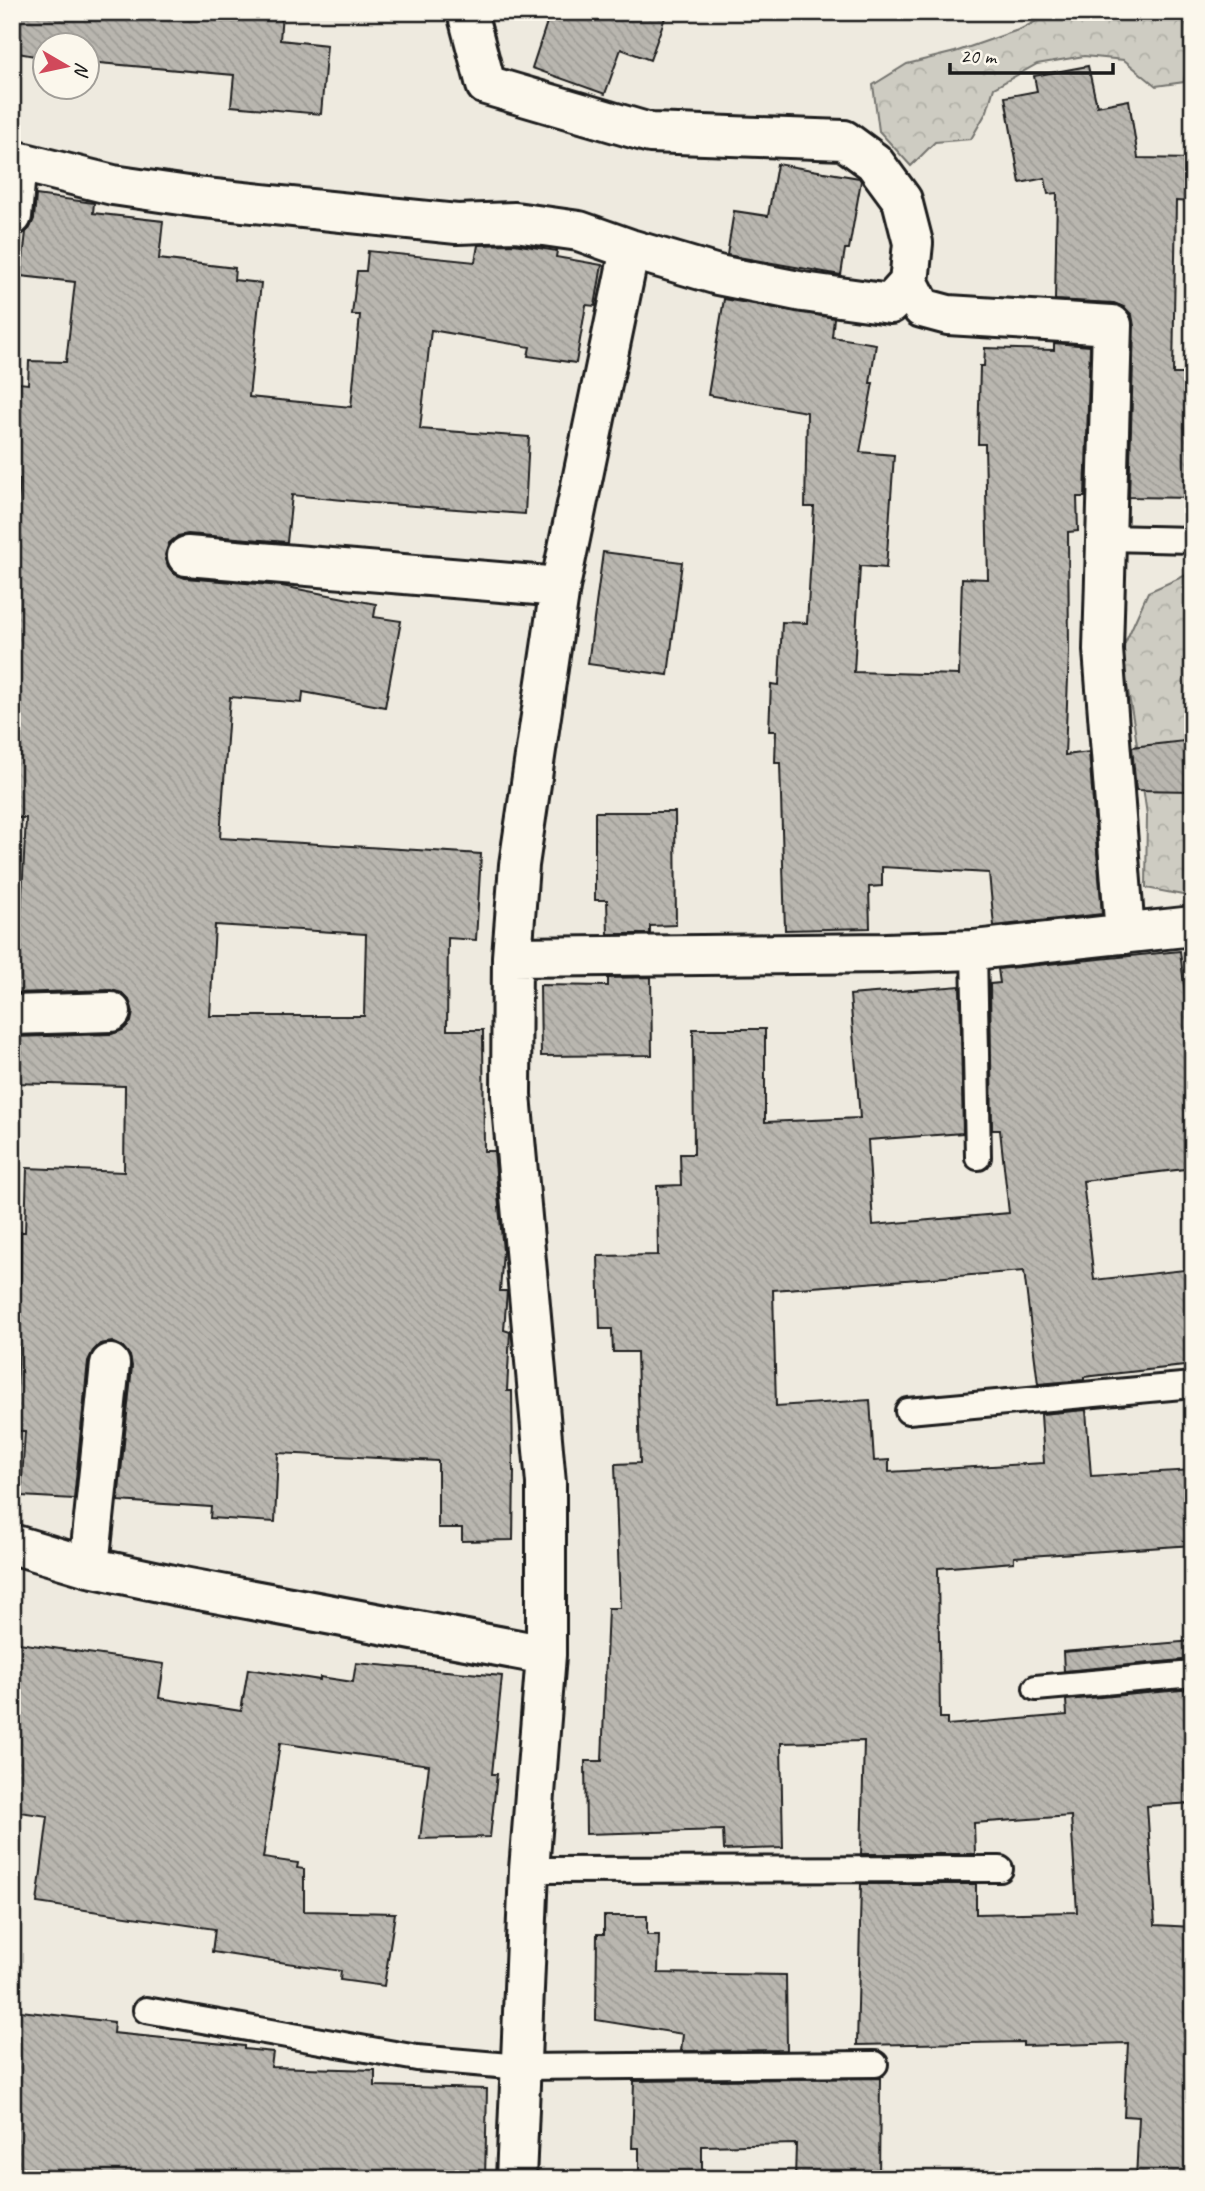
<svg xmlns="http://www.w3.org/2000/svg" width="1205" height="2191" font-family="Caveat,sans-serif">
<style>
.forest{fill:url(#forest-crowns);stroke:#75746f;stroke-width:2}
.building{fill:url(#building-back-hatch);stroke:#1c1c1c;stroke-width:2;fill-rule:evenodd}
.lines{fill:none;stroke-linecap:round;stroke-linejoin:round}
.lane-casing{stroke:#1c1c1c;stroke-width:30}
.street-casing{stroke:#1c1c1c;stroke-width:44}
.lane{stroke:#fbf7ec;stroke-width:24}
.street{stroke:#fbf7ec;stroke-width:38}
</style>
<defs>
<pattern id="forest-crowns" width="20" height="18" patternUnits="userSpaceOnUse" patternTransform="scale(1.75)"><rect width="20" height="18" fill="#ceccc2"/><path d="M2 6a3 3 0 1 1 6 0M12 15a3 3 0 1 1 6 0" fill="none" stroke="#b0afa6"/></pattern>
<pattern id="building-back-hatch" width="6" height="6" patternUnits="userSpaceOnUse" patternTransform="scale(1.75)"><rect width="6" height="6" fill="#b9b6af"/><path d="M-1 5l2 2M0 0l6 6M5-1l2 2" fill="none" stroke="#9e9c96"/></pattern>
</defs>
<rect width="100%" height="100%" fill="#eeeadf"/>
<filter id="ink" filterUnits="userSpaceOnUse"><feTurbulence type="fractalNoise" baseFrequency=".0143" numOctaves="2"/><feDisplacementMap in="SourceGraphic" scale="14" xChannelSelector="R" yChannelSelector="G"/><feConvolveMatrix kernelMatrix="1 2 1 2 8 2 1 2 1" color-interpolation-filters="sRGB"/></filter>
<g filter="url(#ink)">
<path class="forest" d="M 1054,12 L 1193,12 L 1193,24 L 1184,82 L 1156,86 L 1124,60 L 1084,56 L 1037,64 L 994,88 L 987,111 L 971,139 L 935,142 L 911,166 L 879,131 L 873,85 L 907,64 L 955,52 L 1021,29 Z
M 1193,572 L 1193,897 L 1146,888 L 1147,815 L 1134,724 L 1121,652 L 1148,592 Z"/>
<path class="building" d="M 12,12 L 282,12 L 280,40 L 327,45 L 321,114 L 231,106 L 234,75 L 88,62 L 88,46 L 46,46 L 46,58 L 12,52 Z
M 535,12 L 667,12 L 650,60 L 621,49 L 605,94 L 532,68 L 547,22 L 534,17 Z
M 1088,66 L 1097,106 L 1129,100 L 1138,158 L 1193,159 L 1193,202 L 1176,201 L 1173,374 L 1193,374 L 1193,498 L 1129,497 L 1134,326 L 1132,315 L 1124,307 L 1114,303 L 1055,300 L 1057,193 L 1048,194 L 1045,178 L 1020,183 L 1005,97 L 1037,91 L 1034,76 Z
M 777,164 L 859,178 L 861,181 L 849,249 L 845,249 L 841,275 L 727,255 L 734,211 L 768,216 Z
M 36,195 L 94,203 L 93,213 L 163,221 L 159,259 L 235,268 L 234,280 L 261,283 L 249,397 L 351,407 L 360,315 L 352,315 L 357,271 L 366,271 L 368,251 L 475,262 L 478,245 L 514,244 L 557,251 L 556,257 L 602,265 L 595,306 L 586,305 L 576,363 L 528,356 L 530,347 L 431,330 L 420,429 L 529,437 L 525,514 L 374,503 L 292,495 L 287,542 L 188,534 L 178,536 L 169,543 L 165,555 L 168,566 L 174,574 L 185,578 L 282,586 L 376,604 L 374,617 L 401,621 L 385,707 L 303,692 L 302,703 L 230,697 L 220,838 L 481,854 L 476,940 L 448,938 L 447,1030 L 483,1030 L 484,1151 L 494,1151 L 503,1251 L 500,1291 L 507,1291 L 504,1330 L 510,1332 L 507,1391 L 512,1391 L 513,1471 L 514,1471 L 513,1540 L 462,1541 L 462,1528 L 438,1528 L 438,1461 L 278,1453 L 275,1522 L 210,1518 L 211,1507 L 118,1501 L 132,1366 L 130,1356 L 123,1347 L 112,1342 L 100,1344 L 93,1351 L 88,1361 L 74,1499 L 21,1496 L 25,1431 L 15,1431 L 19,1346 L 21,1232 L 25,1232 L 27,1168 L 124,1172 L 125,1086 L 12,1083 L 13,1037 L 112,1034 L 123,1030 L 131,1022 L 133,1012 L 129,1000 L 122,993 L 111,990 L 14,993 L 16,931 L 20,932 L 26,818 L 12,818 L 12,744 L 16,651 L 12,651 L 12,581 L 20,479 L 16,479 L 19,383 L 28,384 L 29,361 L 66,362 L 75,282 L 21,276 L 26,232 L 30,228 L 34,219 ZM 215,925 L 366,934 L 364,1016 L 210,1016 Z
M 724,299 L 834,318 L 832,337 L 876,344 L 870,383 L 873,383 L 860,452 L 894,455 L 886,568 L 860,566 L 854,672 L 959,675 L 962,578 L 988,579 L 985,444 L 978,444 L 980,366 L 984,366 L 985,348 L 1054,350 L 1054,343 L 1090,346 L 1085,497 L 1077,497 L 1078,531 L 1068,532 L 1069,652 L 1065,755 L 1089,752 L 1102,914 L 994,926 L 989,873 L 882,867 L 882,886 L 869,887 L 870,928 L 785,930 L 780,763 L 775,763 L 776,731 L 769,731 L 771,684 L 779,685 L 782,622 L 807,623 L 814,507 L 805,507 L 807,412 L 708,395 Z
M 603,552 L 682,562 L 668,675 L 588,664 Z
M 1193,740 L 1193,791 L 1136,790 L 1132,747 Z
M 595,812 L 675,812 L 676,925 L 650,926 L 650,934 L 608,934 L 607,900 L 595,900 Z
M 1180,951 L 1193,1061 L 1193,1168 L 1083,1181 L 1094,1280 L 1193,1269 L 1193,1365 L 1084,1377 L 1084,1380 L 1038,1384 L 1024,1271 L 773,1290 L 776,1406 L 870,1400 L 874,1461 L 889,1460 L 889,1472 L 1044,1463 L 1041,1414 L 1086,1410 L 1091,1476 L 1193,1470 L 1193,1545 L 1014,1557 L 1014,1562 L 938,1568 L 940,1718 L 947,1718 L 947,1725 L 1067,1715 L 1066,1700 L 1193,1689 L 1193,1803 L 1147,1806 L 1155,1925 L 1193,1927 L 1193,2179 L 1136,2179 L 1139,2117 L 1124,2116 L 1128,2043 L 1023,2046 L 1023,2042 L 857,2045 L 861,1884 L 976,1884 L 976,1914 L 1077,1912 L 1071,1816 L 974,1823 L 975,1854 L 861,1854 L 864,1741 L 781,1743 L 783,1848 L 724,1850 L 723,1830 L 586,1834 L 585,1761 L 602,1761 L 608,1608 L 620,1608 L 615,1464 L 640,1463 L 637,1352 L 613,1352 L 612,1329 L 600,1329 L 598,1256 L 658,1255 L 657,1186 L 681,1185 L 680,1154 L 694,1154 L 693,1029 L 765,1029 L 765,1122 L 860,1118 L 850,995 L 960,986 L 963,1133 L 868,1140 L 873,1225 L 1009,1213 L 1000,1130 L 992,1130 L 990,984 L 1000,983 L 998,969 Z
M 651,977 L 652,1055 L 541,1056 L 540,985 L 608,986 L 608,978 Z
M 1193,1641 L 1193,1659 L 1064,1671 L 1063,1652 Z
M 12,1642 L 164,1664 L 159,1698 L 241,1711 L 248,1669 L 320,1680 L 320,1677 L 353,1682 L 356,1663 L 502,1676 L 492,1774 L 497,1774 L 490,1837 L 420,1839 L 429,1765 L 280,1743 L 263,1858 L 298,1863 L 297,1868 L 304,1869 L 304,1911 L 395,1913 L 384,1986 L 340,1980 L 341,1971 L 212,1952 L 215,1929 L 37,1903 L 48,1816 L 12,1811 Z
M 604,1916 L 647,1916 L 647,1935 L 659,1935 L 658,1973 L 786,1975 L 787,2050 L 681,2051 L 683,2034 L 596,2020 L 597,1934 L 604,1934 Z
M 12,2010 L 114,2022 L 113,2033 L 244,2046 L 244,2049 L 273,2052 L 271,2067 L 375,2070 L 375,2086 L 487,2089 L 485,2179 L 12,2179 Z
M 880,2078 L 879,2179 L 795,2179 L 796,2144 L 702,2146 L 702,2179 L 639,2179 L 639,2148 L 632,2148 L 634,2081 Z"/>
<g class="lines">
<defs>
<path id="lane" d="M 1107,538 L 1193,540
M 974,950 L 978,1157
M 908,1411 L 1193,1385
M 1036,1688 L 1193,1674
M 529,1870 L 1000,1869
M 146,2010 L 417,2058 L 520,2067 L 875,2064"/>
<path id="street" d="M 467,12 L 486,85 L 650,133 L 844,140 L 874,162 L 902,200 L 913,243 L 909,283 L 922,308 L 948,315 L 1112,325 L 1103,650 L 1125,934
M 12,216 L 17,161 L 113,185 L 195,197 L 457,224 L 515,222 L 579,231 L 630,249 L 718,275 L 803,292 L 890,304 L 909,283
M 187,556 L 560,587
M 512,957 L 885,953 L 974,950 L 1193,926
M 12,1015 L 111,1012
M 12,1544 L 89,1567 L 110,1364
M 89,1567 L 178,1586 L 546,1655
M 516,2179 L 529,1870 L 546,1655 L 546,1483 L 511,1095 L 512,957 L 519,865 L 560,587 L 630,249"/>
</defs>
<use href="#lane" class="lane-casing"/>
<use href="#street" class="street-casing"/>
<use href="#lane" class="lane"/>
<use href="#street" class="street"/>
</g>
</g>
<rect width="1205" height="2191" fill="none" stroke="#fbf7ec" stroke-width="42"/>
<rect x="21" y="21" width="1163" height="2149" fill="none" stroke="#1c1c1c" stroke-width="2.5" filter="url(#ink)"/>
<g transform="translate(66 66) rotate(99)"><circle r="33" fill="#fbf7ec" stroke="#a29f99" stroke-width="2"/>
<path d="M0-5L12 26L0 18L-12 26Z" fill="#d1495b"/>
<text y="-10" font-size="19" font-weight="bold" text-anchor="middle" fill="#1c1c1c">N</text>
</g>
<path d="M950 63v10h163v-10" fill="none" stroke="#1c1c1c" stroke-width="3.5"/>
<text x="960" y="63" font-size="21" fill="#1c1c1c" stroke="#fbf7ec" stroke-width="5" paint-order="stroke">20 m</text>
</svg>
